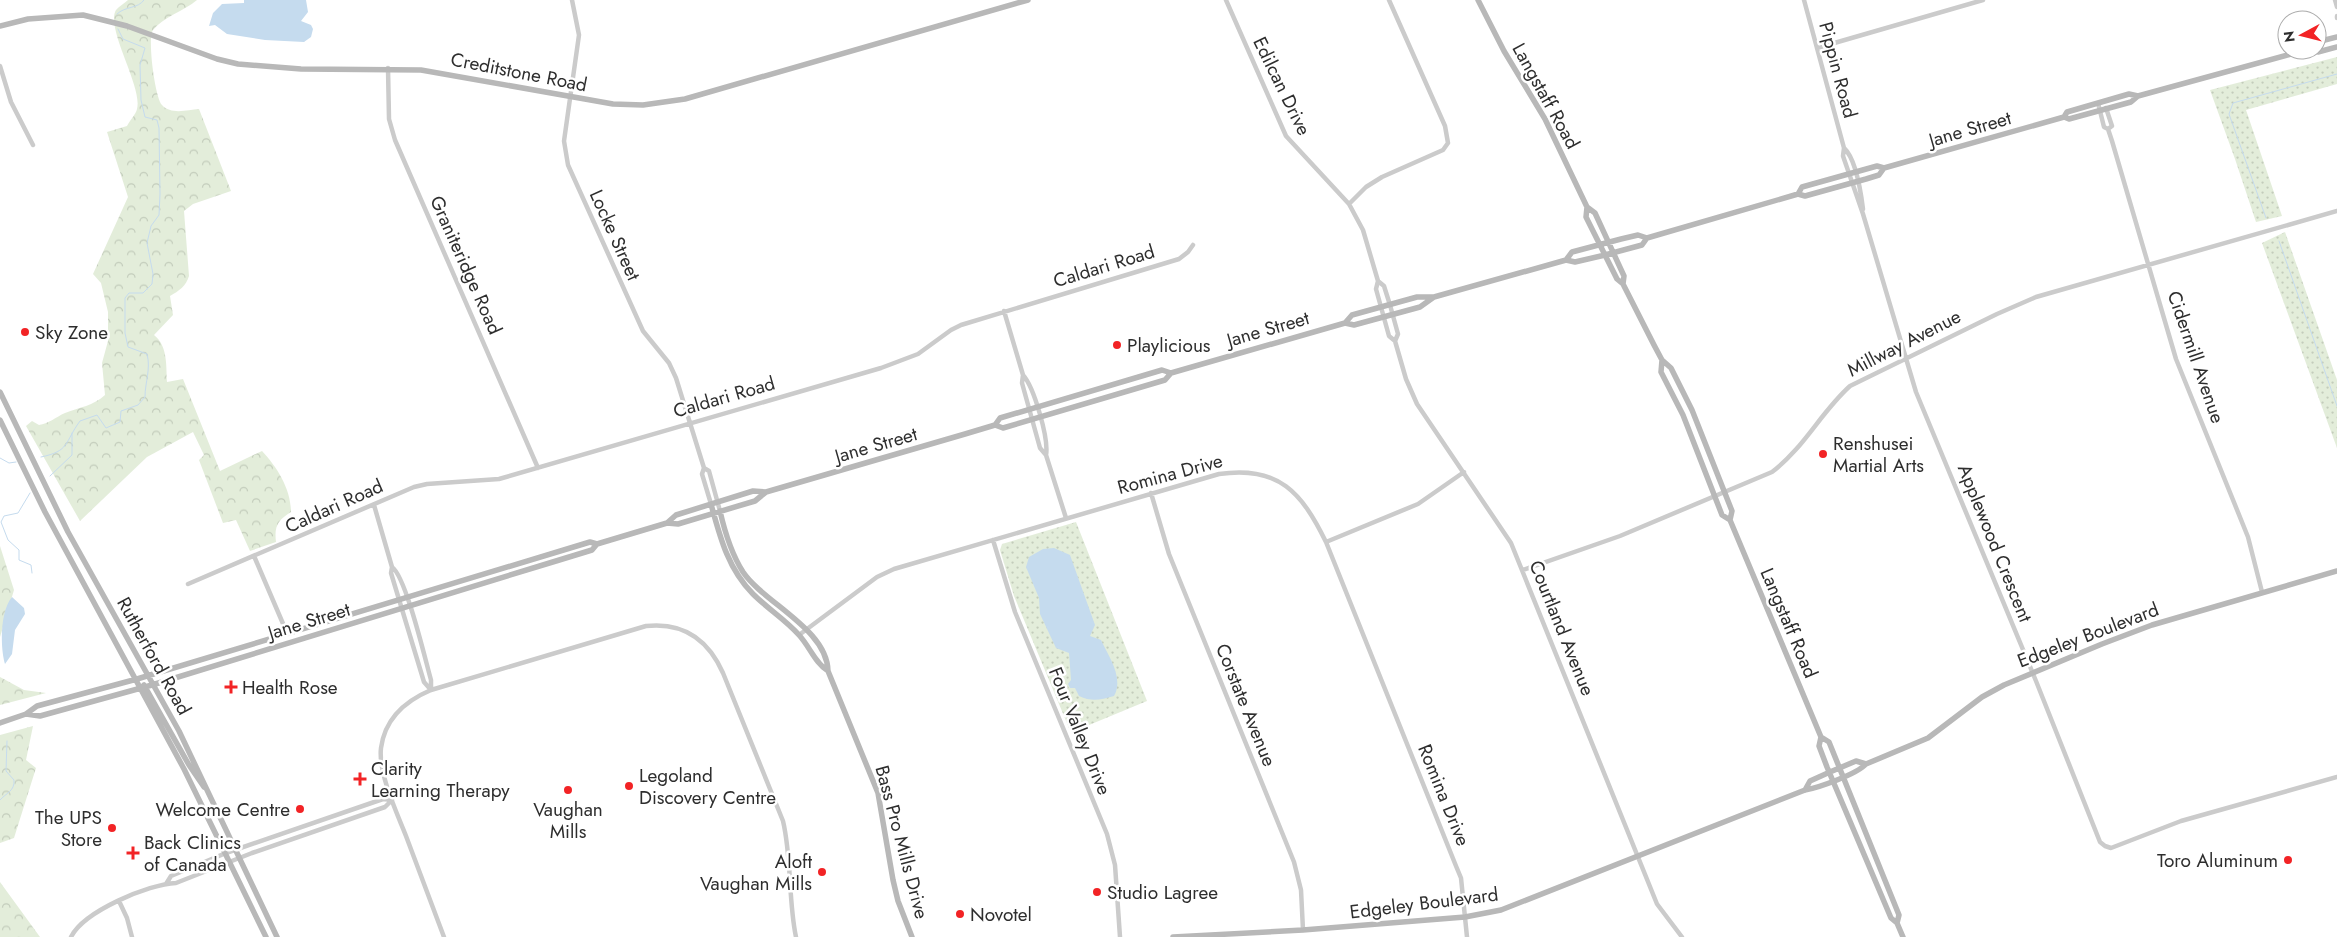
<svg xmlns="http://www.w3.org/2000/svg" width="2337" height="937" font-family="Jost,sans-serif">
<style>
.grass{fill:url(#grass-dots)}
.forest{fill:url(#forest-crowns)}
.water{fill:#c5dbee}
.lines{fill:none;stroke-linecap:round;stroke-linejoin:round}
.stream{stroke:#c5dbee;stroke-width:1}
.street{stroke:#cbcbcb;stroke-width:4.5}
.secondary{stroke:#b8b8b8;stroke-width:5.5}
.poi-dot{fill:#f22325;stroke:#fff;stroke-width:2}
.labels{text-anchor:middle;dominant-baseline:central;stroke-width:5;stroke-linejoin:round;paint-order:stroke}
.street-label{font-size:19px;fill:#2e2e2e;stroke:#fff}
.poi-label{font-size:19px;fill:#2e2e2e;stroke:#fff;text-anchor:start}
</style>
<defs>
<pattern id="grass-dots" width="8" height="8" patternUnits="userSpaceOnUse" patternTransform="scale(1.25)"><rect width="8" height="8" fill="#e3edda"/><path d="M2 2h.1M6 6h.1" fill="none" stroke="#c3ccbb" stroke-width="1.8" stroke-linecap="round"/></pattern>
<pattern id="forest-crowns" width="20" height="18" patternUnits="userSpaceOnUse" patternTransform="scale(1.25)"><rect width="20" height="18" fill="#e3edda"/><path d="M2 6a3 3 0 1 1 6 0M12 15a3 3 0 1 1 6 0" fill="none" stroke="#c3ccbb"/></pattern>
</defs>
<rect width="100%" height="100%" fill="#fff"/>
<path class="grass" d="M 2337,57 L 2337,84 L 2246,110 L 2282,216 L 2256,222 L 2235,159 L 2210,90 Z
M 2285,232 L 2337,380 L 2337,448 L 2262,243 Z
M 1076,522 L 1147,701 L 1077,730 L 1069,728 L 1014,596 L 1000,550 L 1002,544 Z"/>
<path class="forest" d="M 128,0 L 197,0 C 184,11 163,17 153,30 C 147,37 155,98 162,105 C 171,115 187,110 199,109 L 231,191 L 193,204 L 184,211 L 189,276 C 186,286 179,291 170,296 L 173,315 L 154,335 C 168,346 166,366 167,382 L 183,379 L 220,471 L 262,451 C 277,467 291,489 291,512 C 278,520 274,526 276,542 L 250,551 L 236,520 L 223,523 L 199,460 L 204,455 L 193,432 L 147,457 L 80,521 L 26,426 L 32,421 L 39,425 C 48,424 56,417 65,413 C 80,407 93,406 105,395 L 102,363 L 108,341 L 108,312 L 101,283 L 93,274 L 128,197 L 107,132 L 127,126 C 130,120 136,114 137,109 C 143,87 105,28 116,10 C 119,6 125,3 128,0 Z
M 0,546 L 14,590 L 0,637 Z
M 0,677 L 24,690 L 46,693 L 0,705 Z
M 33,726 L 26,760 L 36,768 L 14,838 L 0,843 L 0,735 Z
M 0,882 L 40,937 L 0,937 Z"/>
<path class="water" d="M 244,0 L 306,0 L 308,12 L 301,21 L 311,25 L 313,29 L 311,37 L 304,42 L 265,40 L 227,34 L 215,25 L 209,26 L 213,13 L 222,4 L 244,3 Z
M 1054,548 L 1070,555 L 1095,625 L 1090,636 L 1101,640 C 1109,657 1124,678 1114,696 C 1100,700 1092,702 1079,696 L 1075,688 L 1070,688 L 1068,684 L 1071,680 L 1069,653 L 1056,648 L 1040,614 L 1039,598 L 1026,567 L 1029,557 L 1043,549 Z
M 12,597 L 24,608 L 25,614 L 15,630 L 12,654 L 5,664 C 0,647 0,611 12,597 Z"/>
<g class="lines">
<path class="stream" d="M 117,14 C 125,6 138,9 144,0
M 2266,218 L 2229,114 L 2233,103 L 2337,74
M 2279,241 L 2337,406
M 41,457 C 70,451 64,443 80,421 L 97,415 L 106,428 L 120,422 L 121,411 L 138,405 L 145,397 C 145,382 151,369 147,354 L 128,347 L 125,333 L 125,298 L 129,293 L 143,293 L 152,284 L 153,274 L 147,243 L 151,226 L 159,215 L 160,194 L 159,128 L 157,120 L 145,117 L 141,100 L 140,65 L 145,48 L 123,39 L 118,29
M 0,458 L 9,463 L 16,462
M 50,476 L 72,455 L 72,433
M 30,493 L 18,513 L 4,516 L 1,522 L 8,540 L 19,550 L 19,560 L 31,565 L 32,573
M 0,800 C 6,793 15,791 14,780 L 6,771 L 7,741"/>
<path class="street" d="M 572,0 L 579,35 L 564,141 L 568,165 L 643,331 L 669,363 L 676,378 L 704,468 L 702,474 L 711,504
M 1226,0 L 1286,136 L 1349,204 L 1363,230 L 1378,281 L 1376,289 L 1389,336 L 1395,341 L 1406,379 L 1417,404 L 1511,543 L 1657,904 L 1682,937
M 1804,0 L 1844,148 L 1843,156 L 1863,214 L 1916,392 L 2036,681 L 2100,842 L 2105,846 L 2111,848 L 2181,821 L 2337,777
M 2335,0 L 2337,7
M 2337,16 L 2337,18
M 1817,48 L 1983,0
M 0,66 L 11,102 L 33,145
M 388,68 L 389,119 L 395,140 L 538,468
M 2098,103 L 2104,127 L 2108,129 L 2112,141 L 2176,359 L 2248,537 L 2262,592
M 2106,108 L 2112,126 L 2108,129
M 1844,148 C 1856,159 1861,193 1863,209
M 1349,204 L 1366,187 L 1382,177 L 1443,150 L 1448,143 L 1445,126 L 1389,0
M 1378,281 L 1384,286 L 1390,305 L 1398,334 L 1395,341
M 1004,311 L 1023,375 L 1022,383 L 1040,448 L 1046,455 L 1066,518
M 1023,375 C 1034,387 1049,439 1046,455
M 704,468 L 709,471 L 720,511
M 1151,493 L 1169,554 L 1294,862 L 1301,890 L 1303,930
M 374,505 L 392,567 L 391,573 L 424,682 L 431,690
M 993,540 L 1015,612 L 1107,834 L 1115,865 L 1120,937
M 1326,542 L 1418,504 L 1464,472
M 254,556 L 287,633
M 392,567 C 406,577 425,659 431,680 L 431,690
M 1523,570 L 1620,536 L 1772,472 C 1804,448 1821,412 1850,386 L 1997,314 L 2036,297 L 2337,211
M 188,584 L 414,487 L 427,484 L 499,479 L 881,368 L 918,354 L 951,330 L 961,325 L 1179,259 L 1188,252 L 1193,245
M 799,635 L 877,577 L 894,569 L 1219,474 C 1279,465 1302,493 1326,542 L 1456,866 L 1461,878 L 1467,937
M 166,884 L 171,876 L 226,853 L 383,799 L 392,800
M 119,901 L 127,918 L 132,937
M 71,937 C 84,911 149,884 176,883 L 252,853 L 385,807 L 392,800
M 444,937 C 431,903 419,870 406,836 C 397,813 378,773 381,748 C 385,718 405,701 431,690 L 646,626 C 683,622 708,639 723,673 L 783,821 C 792,859 788,899 796,937"/>
<path class="secondary" d="M 1478,0 L 1504,51 L 1545,119 L 1587,207 L 1595,213 L 1624,276 L 1623,284
M 0,26 L 28,19 L 83,15 L 127,26 L 217,59 L 238,64 L 301,69 L 421,70 L 613,104 L 643,105 L 685,99 L 1028,0
M 2317,42 L 2337,37
M 2312,50 L 2318,52 L 2337,47
M 2064,117 L 2069,119 L 2131,102 L 2138,96 L 2306,50
M 1798,194 L 1802,187 L 1877,166 L 1884,168 L 2064,117 L 2067,112 L 2129,94 L 2138,96
M 1587,207 L 1586,217 L 1617,279 L 1623,284 L 1654,345 L 1662,360 L 1671,368 L 1692,410 L 1732,511 L 1730,520
M 1566,260 L 1575,262 L 1605,255 L 1642,245 L 1647,238
M 1345,323 L 1354,325 L 1420,307 L 1434,297
M 1662,360 L 1661,372 L 1683,415 L 1722,515 L 1730,520 L 1821,737 L 1819,746 L 1827,767 L 1891,918 L 1897,923 L 1903,937
M 0,392 L 68,532 L 179,731 L 277,937
M 0,420 L 45,512 L 184,769 L 266,937
M 995,425 L 1003,428 L 1165,380 L 1171,373
M 711,504 C 720,537 728,569 753,594 C 768,609 786,620 799,635 C 810,647 815,663 828,671
M 720,511 C 725,533 731,553 743,572 C 764,603 827,629 828,671 L 878,793 L 893,880 L 898,901 L 912,937
M 667,523 L 676,515 L 753,491 L 766,492 L 965,434 L 995,425 L 1000,418 L 1162,370 L 1171,373 L 1345,323 L 1352,315 L 1417,297 L 1434,297 L 1566,260 L 1572,252 L 1621,239 L 1638,235 L 1647,238 L 1798,194 L 1805,196 L 1866,179 L 1879,175 L 1884,168
M 144,685 L 189,765 L 204,787
M 26,714 L 40,716 L 152,685 L 556,561 L 592,550 L 597,544 L 667,523 L 678,524 L 755,501 L 766,492
M 0,723 L 26,714 L 37,706 L 137,679 L 590,542 L 597,544
M 1821,737 L 1829,742 L 1899,915 L 1897,923
M 1805,790 L 1810,781 L 1830,772 L 1856,761 L 1866,764
M 1173,937 L 1303,930 L 1465,917 L 1501,910 L 1805,790 C 1818,788 1857,774 1866,764 L 1928,738 L 1982,697 L 2004,685 L 2102,644 L 2152,625 L 2337,571"/>
</g>
<g class="poi-dot">
<circle cx="25" cy="332" r="5"/>
<circle cx="1117" cy="345" r="5"/>
<circle cx="1823" cy="454" r="5"/>
<path d="M228.5 679.5h5v5h5v5h-5v5h-5v-5h-5v-5h5z"/>
<path d="M357.5 771.5h5v5h5v5h-5v5h-5v-5h-5v-5h5z"/>
<circle cx="629" cy="786" r="5"/>
<circle cx="568" cy="790" r="5"/>
<circle cx="300" cy="809" r="5"/>
<circle cx="112" cy="828" r="5"/>
<path d="M130.5 845.5h5v5h5v5h-5v5h-5v-5h-5v-5h5z"/>
<circle cx="2288" cy="860" r="5"/>
<circle cx="822" cy="872" r="5"/>
<circle cx="1097" cy="892" r="5"/>
<circle cx="960" cy="914" r="5"/>
</g>
<g class="labels">
<g class="street-label">
<text transform="translate(1838 70) rotate(75)">Pippin Road</text>
<text transform="translate(519 72) rotate(11)">Creditstone Road</text>
<text transform="translate(1282 86) rotate(64)">Edilcan Drive</text>
<text transform="translate(1546 96) rotate(61)">Langstaff Road</text>
<text transform="translate(1970 129) rotate(-16)">Jane Street</text>
<text transform="translate(615 235) rotate(66)">Locke Street</text>
<text transform="translate(466 265) rotate(66)">Graniteridge Road</text>
<text transform="translate(1104 266) rotate(-17)">Caldari Road</text>
<text transform="translate(1268 329) rotate(-16)">Jane Street</text>
<text transform="translate(1904 343) rotate(-27)">Millway Avenue</text>
<text transform="translate(2196 357) rotate(71)">Cidermill Avenue</text>
<text transform="translate(724 397) rotate(-16)">Caldari Road</text>
<text transform="translate(876 445) rotate(-16)">Jane Street</text>
<text transform="translate(1170 474) rotate(-15)">Romina Drive</text>
<text transform="translate(334 506) rotate(-24)">Caldari Road</text>
<text transform="translate(1995 543) rotate(68)">Applewood Crescent</text>
<text transform="translate(309 621) rotate(-17)">Jane Street</text>
<text transform="translate(1789 623) rotate(67)">Langstaff Road</text>
<text transform="translate(1562 628) rotate(68)">Courtland Avenue</text>
<text transform="translate(2088 635) rotate(-21)">Edgeley Boulevard</text>
<text transform="translate(154 656) rotate(61)">Rutherford Road</text>
<text transform="translate(1246 705) rotate(68)">Corstate Avenue</text>
<text transform="translate(1080 731) rotate(68)">Four Valley Drive</text>
<text transform="translate(1444 795) rotate(68)">Romina Drive</text>
<text transform="translate(902 842) rotate(75)">Bass Pro Mills Drive</text>
<text transform="translate(1424 903) rotate(-7)">Edgeley Boulevard</text>
</g>
<g class="poi-label">
<text x="35" y="332">Sky Zone</text>
<text x="1127" y="345">Playlicious</text>
<text x="1833" y="443">Renshusei<tspan x="1833" dy="22">Martial Arts</tspan></text>
<text x="242" y="687">Health Rose</text>
<text x="371" y="768">Clarity<tspan x="371" dy="22">Learning Therapy</tspan></text>
<text x="639" y="775">Legoland<tspan x="639" dy="22">Discovery Centre</tspan></text>
<text x="290" y="809" text-anchor="end">Welcome Centre</text>
<text x="568" y="809" text-anchor="middle">Vaughan<tspan x="568" dy="22">Mills</tspan></text>
<text x="102" y="817" text-anchor="end">The UPS<tspan x="102" dy="22">Store</tspan></text>
<text x="144" y="842">Back Clinics<tspan x="144" dy="22">of Canada</tspan></text>
<text x="2278" y="860" text-anchor="end">Toro Aluminum</text>
<text x="812" y="861" text-anchor="end">Aloft<tspan x="812" dy="22">Vaughan Mills</tspan></text>
<text x="1107" y="892">Studio Lagree</text>
<text x="970" y="914">Novotel</text>
</g>
</g>
<g transform="translate(2302 35) rotate(263)"><circle r="24" fill="#ffffff" stroke="#ababab"/>
<path d="M0-4L9 19L0 12L-9 19Z" fill="#f22325"/>
<text y="-8" font-size="14" font-weight="bold" text-anchor="middle" fill="#2e2e2e">N</text>
</g>
</svg>
